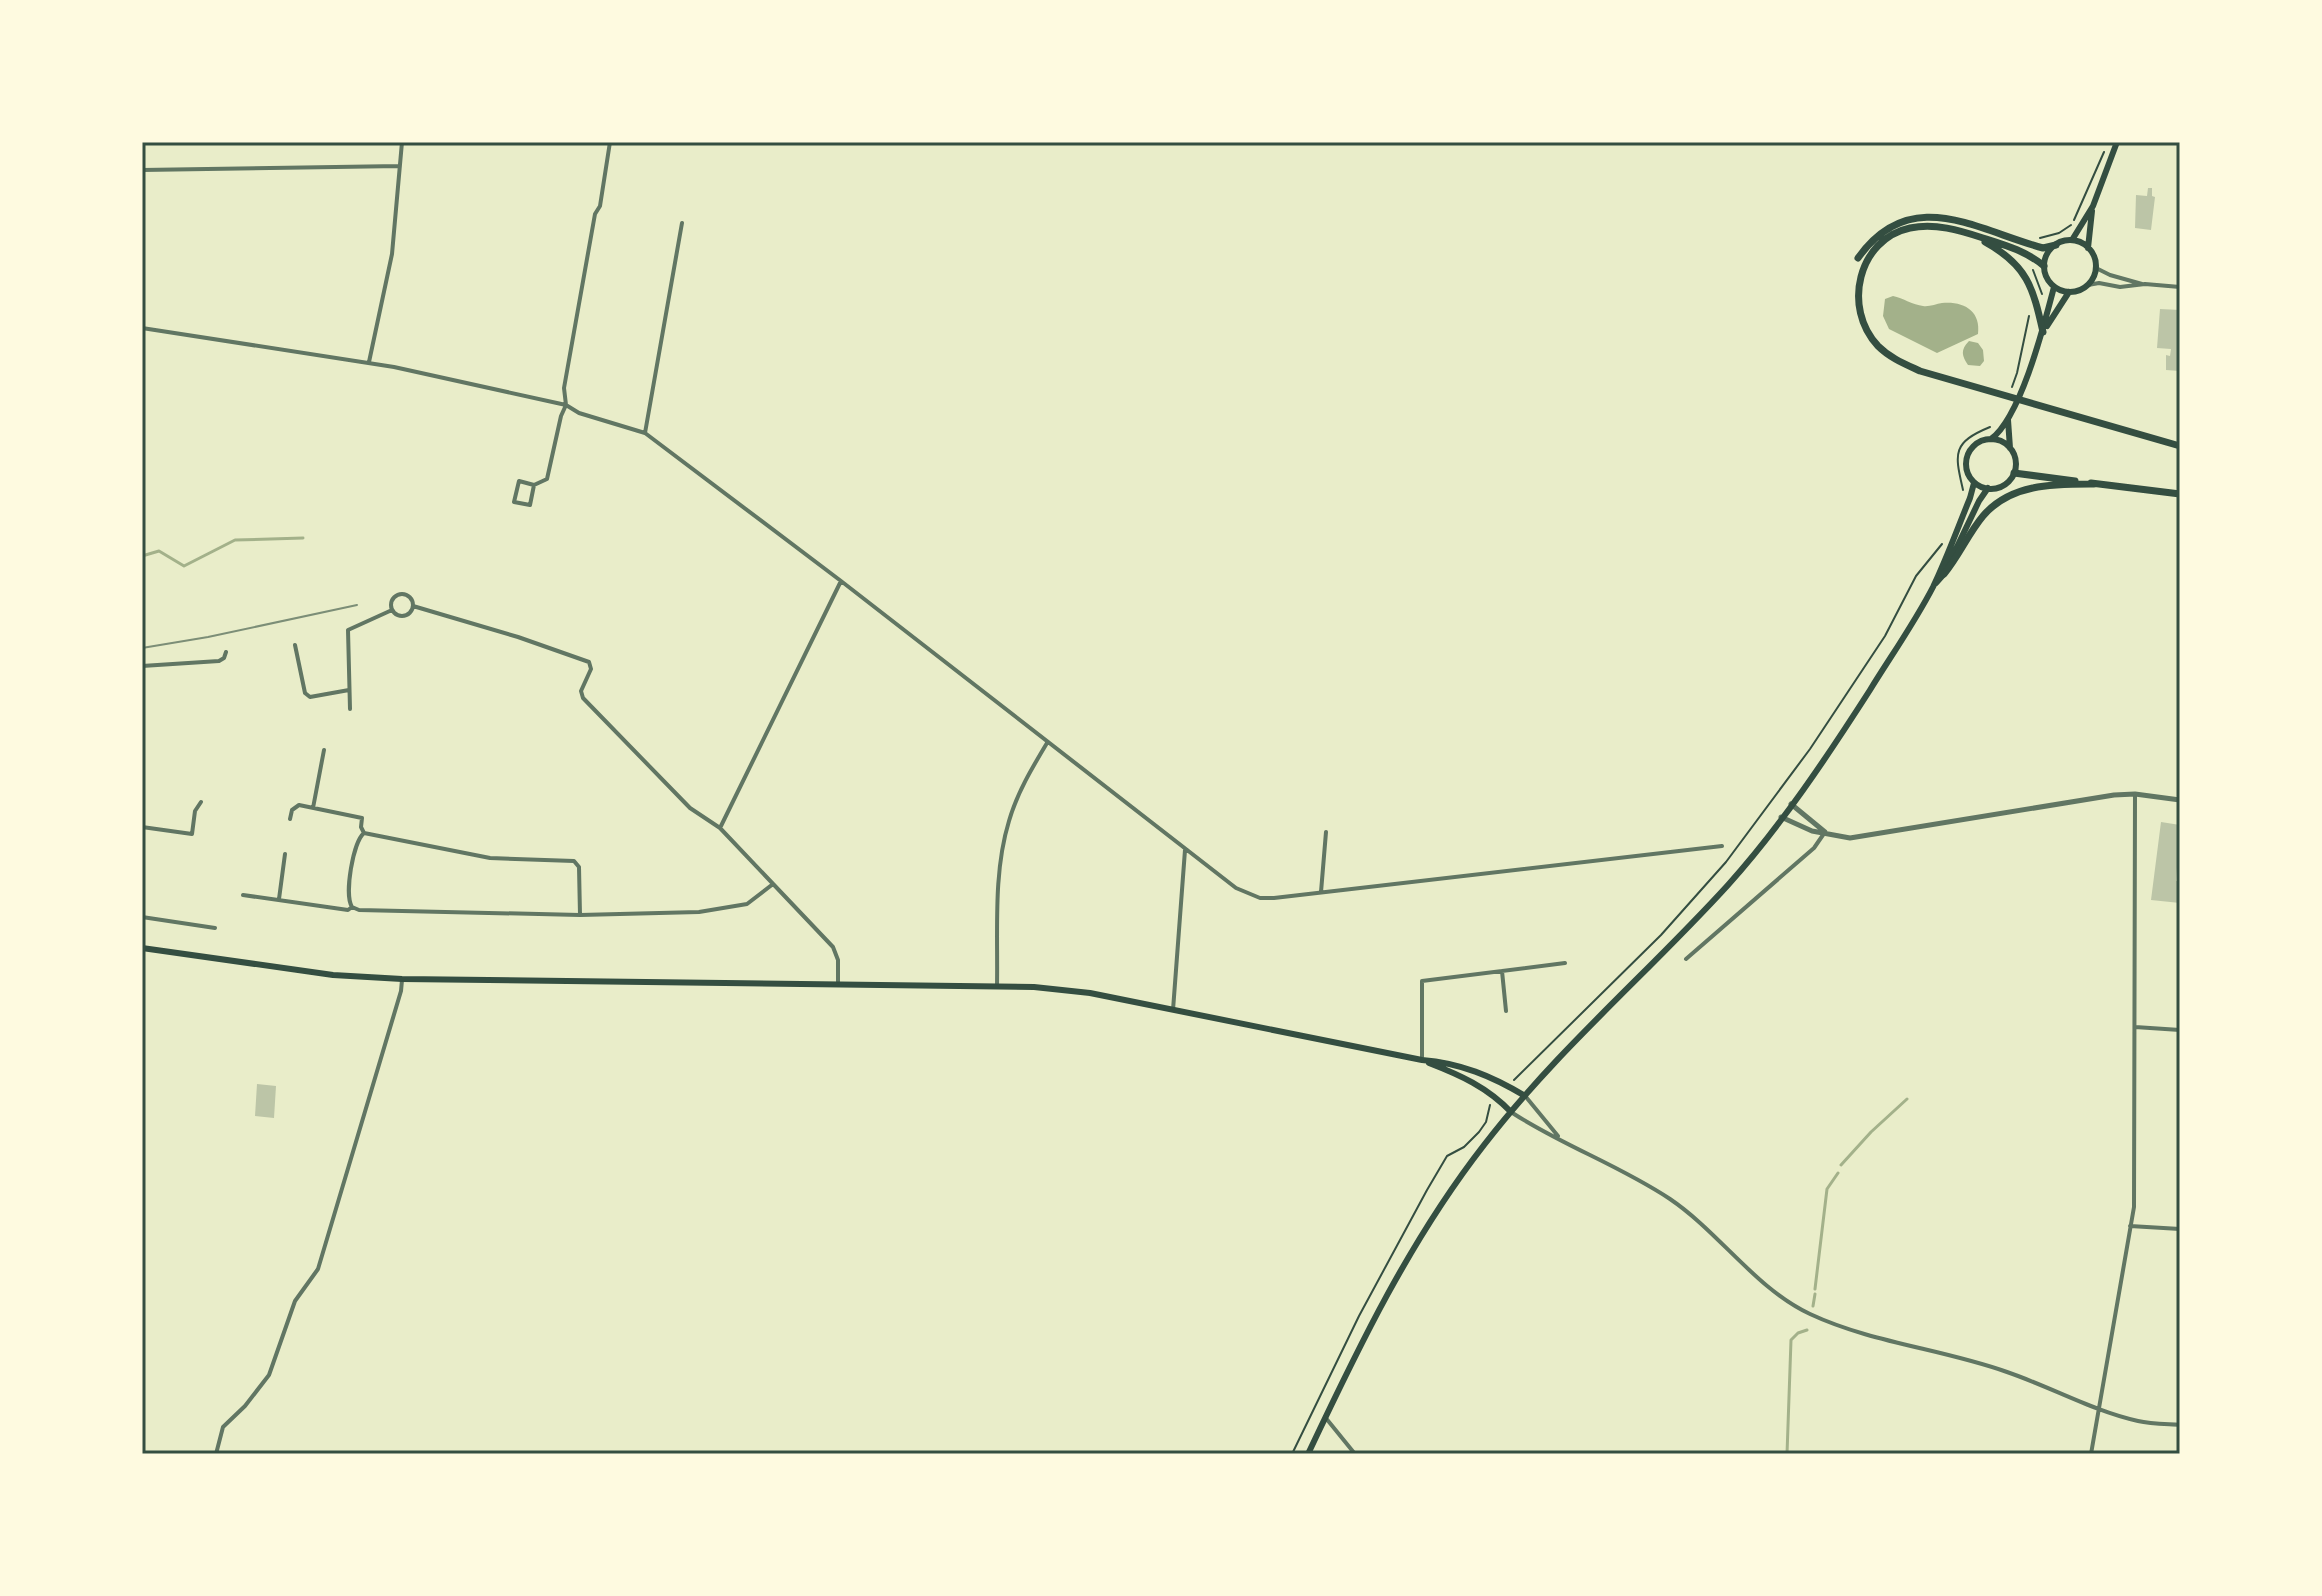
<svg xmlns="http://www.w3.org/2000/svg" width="2322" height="1596" font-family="Arial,sans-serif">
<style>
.water{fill:#a3b18a}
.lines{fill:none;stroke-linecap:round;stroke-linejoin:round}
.stream{stroke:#a3b18a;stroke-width:3}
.building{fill:#bcc5a7}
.path{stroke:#344e41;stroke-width:2}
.minor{stroke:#617663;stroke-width:4}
.tertiary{stroke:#617663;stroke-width:5}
.secondary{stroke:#344e41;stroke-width:6}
.primary{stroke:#344e41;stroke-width:7}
.tram{stroke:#7c8e77;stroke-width:2}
.neatline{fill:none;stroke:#344e41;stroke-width:3}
</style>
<rect width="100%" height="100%" fill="#e9edc9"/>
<path class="water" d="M 1893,296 C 1903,298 1913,305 1923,306 C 1929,307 1936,304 1942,303 C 1964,301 1981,311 1978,334 L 1937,353 L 1889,329 L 1883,316 L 1885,299 Z
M 1969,341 L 1978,343 L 1983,350 L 1984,361 L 1980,366 L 1968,365 C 1962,356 1960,350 1969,341 Z"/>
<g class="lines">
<path class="stream" d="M 142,556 L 159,551 L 184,566 L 235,540 L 303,538
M 1841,1165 L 1871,1132 L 1907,1099
M 1815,1289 L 1827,1189 L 1838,1173
M 1813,1306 L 1815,1294
M 1787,1454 L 1791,1340 L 1798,1333 L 1807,1330"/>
</g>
<path class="building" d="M 2148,188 L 2152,188 L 2152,196 L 2155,197 L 2151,230 L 2135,228 L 2136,195 L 2147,196 Z
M 2160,309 L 2180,310 L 2180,371 L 2166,370 L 2166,355 L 2170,356 L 2171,349 L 2157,348 Z
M 2161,822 L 2180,825 L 2176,881 L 2180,881 L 2180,903 L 2151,900 Z
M 257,1084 L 276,1086 L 274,1118 L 255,1116 Z"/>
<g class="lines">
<path class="path" d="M 2074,220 L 2104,152
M 2040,238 L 2059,233 L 2071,225
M 2033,270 L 2042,294
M 2012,387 L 2017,373 L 2029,316
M 1963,490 C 1955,454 1951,443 1990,427
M 1514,1080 L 1661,935 L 1726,862 L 1810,749 L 1885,636 L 1916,576 L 1942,544
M 1292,1454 L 1359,1316 L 1427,1190 L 1447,1156 L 1464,1147 L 1479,1132 L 1486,1122 L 1490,1105"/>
<path class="minor" d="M 142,170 L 400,166
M 2096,268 L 2110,275 L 2142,284
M 2088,285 L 2099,283 L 2120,287 L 2145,284 L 2180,287
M 142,328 L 394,367 L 566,405 L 579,413 L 645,433 L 841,581 L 1236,888 L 1260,898 L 1274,898 L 1722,846
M 369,362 L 392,254 L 402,142
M 566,405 L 564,388 L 595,214 L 600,206 L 610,142
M 645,433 L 682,223
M 534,485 L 519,481 L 514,502 L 530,505 L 534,485 L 547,479 L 561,416 L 566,405
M391 605a11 11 0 1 1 22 0a11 11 0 1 1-22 0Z
M 413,606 L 518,637 L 589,662 L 591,669 L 581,691 L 583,698 L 690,808 L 720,828 L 833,947 L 838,960 L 838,984
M 295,645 L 305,693 L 310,697 L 349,690
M 142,666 L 219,661 L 224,658 L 226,652
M 350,709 L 348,630 L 392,610
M 313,808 L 324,750
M 290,819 L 292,810 L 299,805 L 362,818 L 361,827 L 364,833 C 353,842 344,895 352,907 L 359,910 L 580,915 L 699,912 L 747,904 L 773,884
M 142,827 L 192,834 L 195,811 L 201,802
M 720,828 L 841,581
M 364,833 L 490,858 L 574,861 L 579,867 L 580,915
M 1321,892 L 1326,832
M 243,895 L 348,910 L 352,907
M 279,899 L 285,854
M 142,917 L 215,928
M 1686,959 L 1814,848 L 1825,832
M 1502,971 L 1506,1011
M 997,986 C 998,932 993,873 1009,821 C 1017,793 1032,768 1047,743
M 1173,1010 L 1185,850
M 2135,1027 L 2180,1030
M 1422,1060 L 1422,981 L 1565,963
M 1526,1097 L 1558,1136
M 1511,1112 C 1561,1145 1619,1165 1670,1199 C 1720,1233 1755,1288 1810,1314 C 1872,1343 1943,1349 2007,1372 C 2051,1387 2093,1411 2138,1421 C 2151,1424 2166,1424 2180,1425
M 2130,1226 L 2180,1229
M 1325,1417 L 1355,1454
M 216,1454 L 223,1427 L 245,1406 L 269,1375 L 295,1301 L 318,1269 L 401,991 L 402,980
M 2091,1454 L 2134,1207 L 2135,794"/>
<path class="tertiary" d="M 1791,804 L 1825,832
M 1781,817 L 1812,831 L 1850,838 L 2114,795 L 2135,794 L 2180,800"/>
<path class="secondary" d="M 2072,240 L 2093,206 L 2117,142
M2044 266a26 26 0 1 1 52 0a26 26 0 1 1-52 0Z
M 2088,248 L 2092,211
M 2047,326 L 2069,292
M 2008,420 L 2010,448
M 1991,439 C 2021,417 2044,325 2054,287
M1966 464a25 25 0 1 1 50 0a25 25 0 1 1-50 0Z
M 1936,583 L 1944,574 L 1979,501 L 1988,488
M 142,948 L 333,975 L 402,979 L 1034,987 L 1090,993 L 1422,1060 C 1460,1063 1492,1076 1525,1096
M 1429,1063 C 1460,1075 1487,1087 1511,1112
M 1308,1454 C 1359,1346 1410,1240 1484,1145 C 1557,1050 1648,973 1728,885 C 1781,826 1827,757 1870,690 C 1891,656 1915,622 1933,587 C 1947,558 1958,527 1970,498 L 1974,483"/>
<path class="primary" d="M 1985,242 C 2027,265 2033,287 2043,332
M 1858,258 C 1911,184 1976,230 2043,248 L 2056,245
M 2044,266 C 2026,251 2005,245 1983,238 C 1959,230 1935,223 1910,228 C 1858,239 1842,308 1878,346 C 1890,358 1905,364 1920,371 L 2180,446
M 2014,473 L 2075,481
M 2091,483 L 2180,494
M 1944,574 C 1959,556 1968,534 1983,516 C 2011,483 2055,484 2094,484"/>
<path class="tram" d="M 142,648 L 208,637 L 357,605"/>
</g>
<rect width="2322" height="1596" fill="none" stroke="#fefae0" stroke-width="288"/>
<rect x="144" y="144" width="2034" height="1308" class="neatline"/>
</svg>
